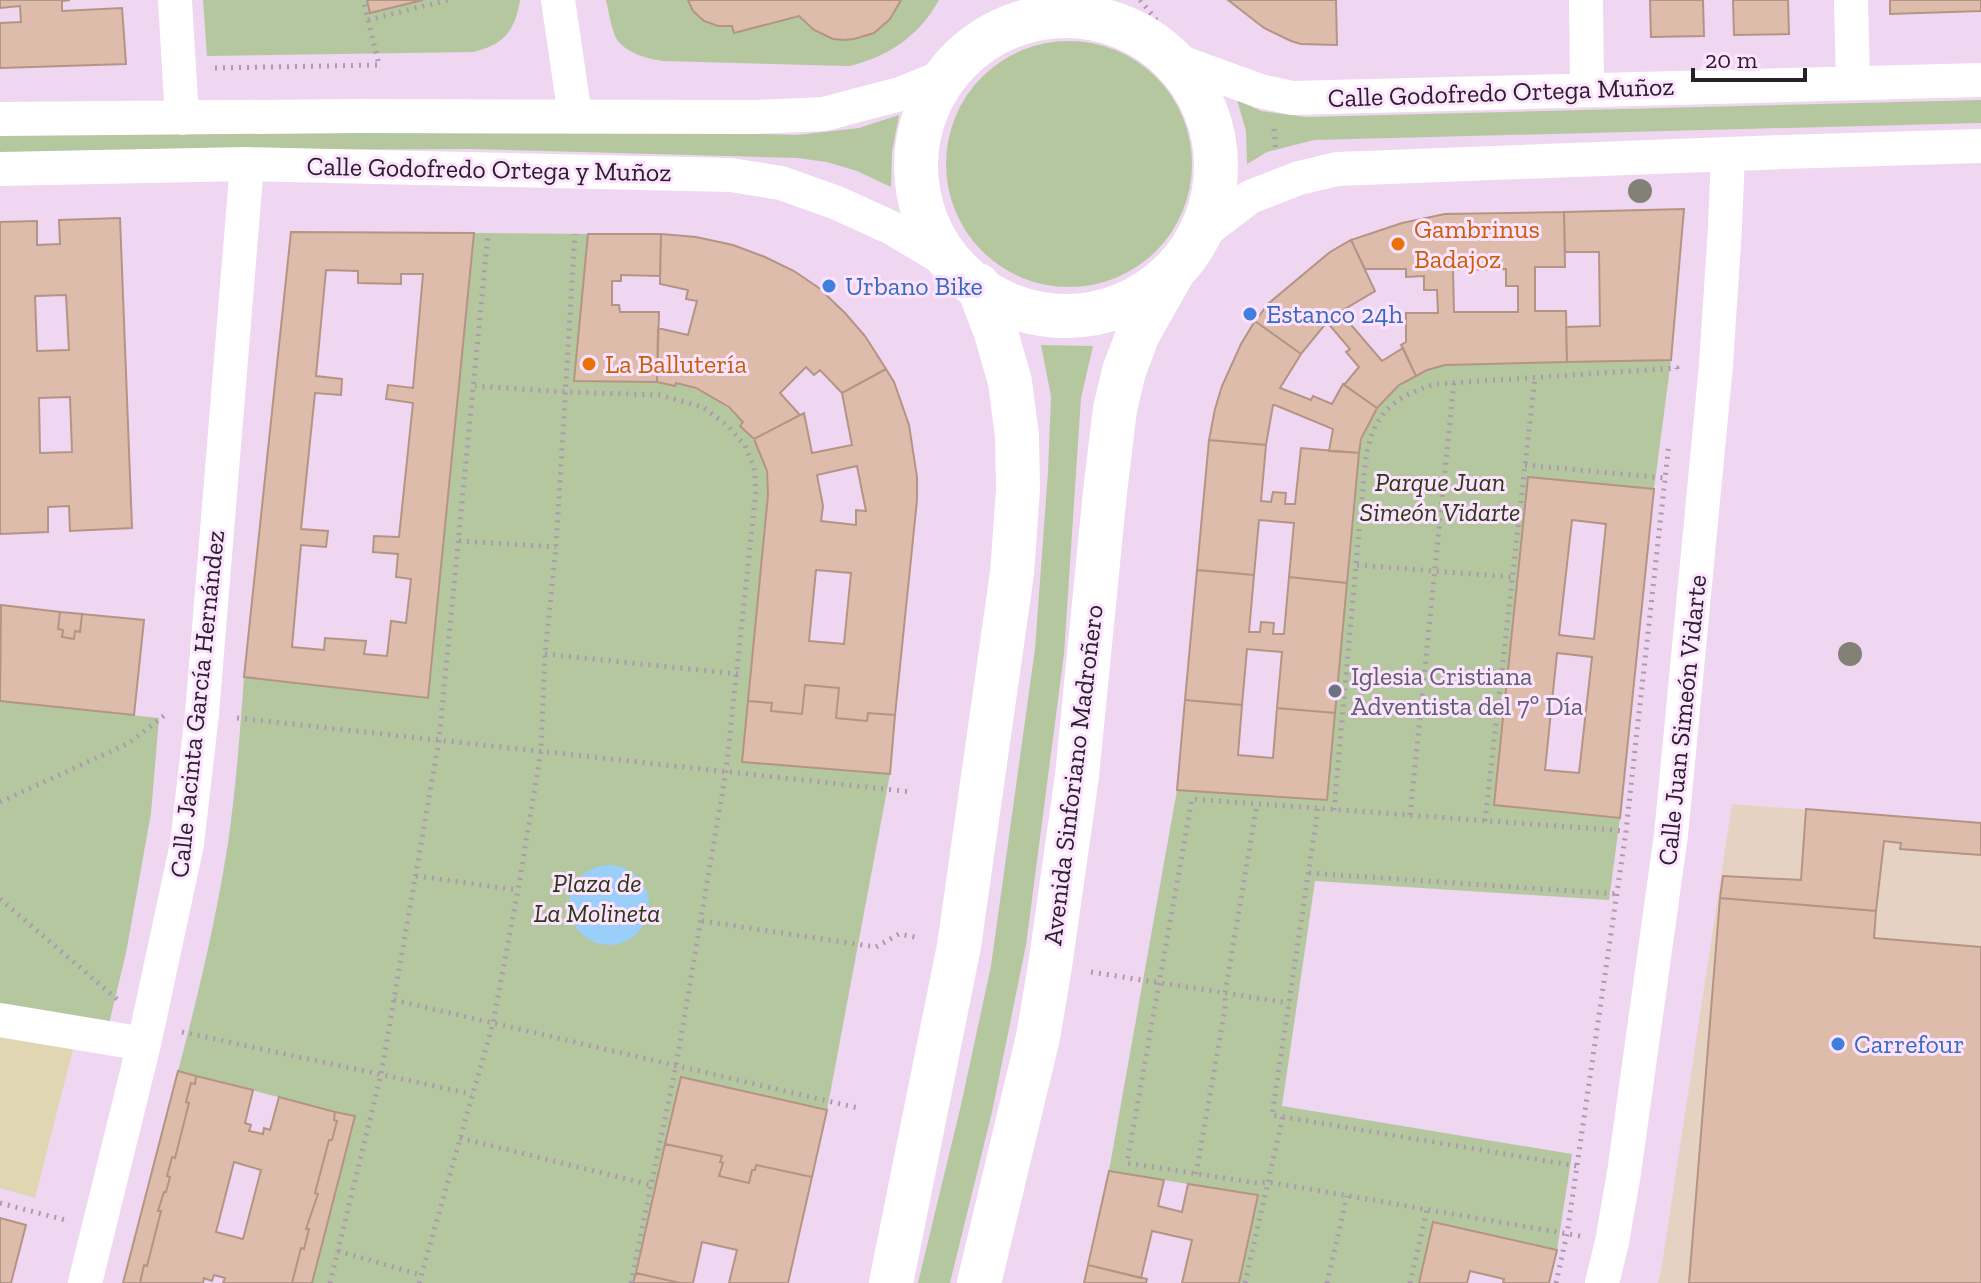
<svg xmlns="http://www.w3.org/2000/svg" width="1981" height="1283" font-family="'Zilla Slab',serif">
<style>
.commercial{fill:#e6d2c3}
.green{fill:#b5c79f}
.sand{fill:#e0d6b1}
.water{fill:#9acff9}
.building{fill:#ddbcab;stroke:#b49484;stroke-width:2;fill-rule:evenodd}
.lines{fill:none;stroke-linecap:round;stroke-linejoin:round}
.path{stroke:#ad9aaf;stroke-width:5;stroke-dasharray:2 6;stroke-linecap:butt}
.street{stroke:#fff;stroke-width:34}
.secondary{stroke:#fff;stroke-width:44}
.tree{fill:#838076}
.food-dot{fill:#e8710a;stroke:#fde3ff;stroke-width:3}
.shop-dot{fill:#3f7fe0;stroke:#fde3ff;stroke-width:3}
.worship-dot{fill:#6b7280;stroke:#fde3ff;stroke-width:3}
.labels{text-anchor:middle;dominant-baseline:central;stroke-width:6;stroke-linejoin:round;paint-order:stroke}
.street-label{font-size:26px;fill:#29202a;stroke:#fde3ff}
.food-label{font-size:26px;fill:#c56008;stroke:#fde3ff;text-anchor:start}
.shop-label{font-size:26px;fill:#366cbe;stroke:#fde3ff;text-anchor:start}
.park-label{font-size:26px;font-style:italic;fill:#2a3a11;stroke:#fde3ff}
.worship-label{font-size:26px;fill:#5b616d;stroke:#fde3ff;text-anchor:start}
</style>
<rect width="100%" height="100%" fill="#efd6f1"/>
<path class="commercial" d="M 1732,804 L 1981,823 L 1981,1283 L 1658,1283 L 1662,1265 Z"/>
<path class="green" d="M 203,0 L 367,0 L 371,13 L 423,0 L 520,0 C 515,31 504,45 473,52 L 207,56 Z
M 606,0 L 688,0 C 695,20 712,29 732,26 L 735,33 L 799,16 C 832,55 880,44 901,0 L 939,0 C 919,36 888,57 849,66 L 663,61 C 648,59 625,53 616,38 C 611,28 609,12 606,0 Z
M946 164a123 123 0 1 1 246 0a123 123 0 1 1-246 0Z
M 1237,100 L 1261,111 L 1306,117 L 1981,100 L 1981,123 L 1314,140 L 1267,152 L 1247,164 L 1246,131 Z
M 899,115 L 892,152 L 891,187 L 857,171 L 827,162 L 797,158 L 470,149 L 203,150 L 0,156 L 0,133 L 471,125 L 797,135 L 859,128 Z
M 474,233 L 588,234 L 574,381 L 657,382 L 674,386 L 676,383 C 703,390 724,401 743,422 L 740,426 C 764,448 766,464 768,495 L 742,762 L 890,774 L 827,1110 L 681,1077 L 633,1283 L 312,1283 L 355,1117 L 178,1071 C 198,996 216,920 228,843 C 236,788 240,733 244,677 L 428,698 Z
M 1041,345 L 1093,346 L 1081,398 L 1064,654 L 1026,945 L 992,1112 L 950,1283 L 918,1283 L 961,1105 L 991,966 L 1035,649 L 1048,472 L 1051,396 Z
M 1671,360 L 1654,489 L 1528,477 L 1495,805 L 1620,818 L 1609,900 L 1315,881 L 1282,1106 L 1572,1154 L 1557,1250 L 1433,1223 L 1419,1283 L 1239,1283 L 1188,1184 L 1109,1171 L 1177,790 L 1327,800 L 1359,453 C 1367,408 1401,375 1445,365 Z
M 0,701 L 159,718 L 151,813 L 126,953 L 102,1053 L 0,1034 Z"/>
<path class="sand" d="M 0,1034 L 73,1049 L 35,1198 L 0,1188 Z"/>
<path class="water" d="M569 905a40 40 0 1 1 80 0a40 40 0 1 1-80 0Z"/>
<path class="building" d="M 0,0 L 70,0 L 62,1 L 62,11 L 122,8 L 126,64 L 0,68 L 0,23 L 21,22 L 20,6 L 0,8 Z
M 367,0 L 423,0 L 370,13 Z
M 688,0 L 901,0 L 890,19 L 874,33 L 854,39 L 844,40 L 833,39 L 814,30 L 799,16 L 734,33 L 732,26 L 718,26 L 704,21 L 693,11 Z
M 1228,0 L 1336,0 L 1337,45 L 1301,44 L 1291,41 L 1264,28 Z
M 1650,0 L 1703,0 L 1704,36 L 1651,37 Z
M 1733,0 L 1788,0 L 1789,34 L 1734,35 Z
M 1890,0 L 1981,0 L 1981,11 L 1890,14 Z
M 1684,209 L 1671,360 L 1567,362 L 1566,327 L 1600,326 L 1599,252 L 1565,252 L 1564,212 Z
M 1564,212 L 1565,267 L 1535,267 L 1535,311 L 1566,311 L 1567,362 L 1445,365 L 1427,370 L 1416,376 L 1401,345 L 1406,342 L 1406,313 L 1438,313 L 1437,290 L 1424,290 L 1424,276 L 1406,277 L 1406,269 L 1365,269 L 1351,240 L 1402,223 L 1445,214 ZM 1506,269 L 1506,286 L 1518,286 L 1518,312 L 1454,312 L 1453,270 Z
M 120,218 L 132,528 L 70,531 L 69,506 L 48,507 L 48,532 L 0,534 L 0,222 L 37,221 L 37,245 L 60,244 L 59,220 ZM 66,295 L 69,350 L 37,351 L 35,296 ZM 70,397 L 72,452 L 40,453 L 39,398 Z
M 291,232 L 474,233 L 428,698 L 244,677 ZM 326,270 L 358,271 L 358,283 L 401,284 L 401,274 L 423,274 L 413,388 L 388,385 L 386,399 L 413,403 L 399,537 L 374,536 L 373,552 L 398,554 L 396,577 L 411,579 L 406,623 L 391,621 L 387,656 L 364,654 L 366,641 L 325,638 L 324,650 L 292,647 L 301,545 L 326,547 L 328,531 L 301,529 L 315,393 L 341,395 L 342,379 L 316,376 Z
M 588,234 L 661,234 L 660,276 L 621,275 L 621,281 L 612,281 L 612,305 L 619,305 L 620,312 L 659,312 L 657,382 L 574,381 Z
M 661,234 L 696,237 L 733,245 L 765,257 L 794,271 L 819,288 L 845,313 L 865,336 L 886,369 L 842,393 L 820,370 L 814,375 L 806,367 L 780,393 L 800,415 L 754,439 L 740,426 L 743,422 L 729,407 L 696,388 L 676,383 L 675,386 L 657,382 L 658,328 L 688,335 L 697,301 L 686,299 L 688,290 L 660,284 Z
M 1351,240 L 1375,291 L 1340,312 L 1382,361 L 1403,348 L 1416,376 L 1399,385 L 1377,408 L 1344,385 L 1359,367 L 1346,352 L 1350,349 L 1327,322 L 1301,354 L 1255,321 L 1269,303 L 1330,252 Z
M 1255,321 L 1301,354 L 1280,388 L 1311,400 L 1313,396 L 1332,404 L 1343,384 L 1377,408 L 1361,439 L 1359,453 L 1329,451 L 1333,429 L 1275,405 L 1273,405 L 1266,445 L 1209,440 L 1215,409 L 1222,386 L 1241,344 Z
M 886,369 L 894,382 L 909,425 L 917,477 L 917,500 L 895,715 L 868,713 L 867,721 L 836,718 L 839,688 L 805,685 L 802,714 L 771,711 L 772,703 L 748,701 L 768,495 L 767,471 L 754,439 L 804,413 L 812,453 L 852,445 L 842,393 ZM 857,466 L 866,511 L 856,510 L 856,525 L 821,521 L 823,506 L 817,475 ZM 816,570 L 851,573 L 844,644 L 809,641 Z
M 1209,440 L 1266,445 L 1261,501 L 1271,502 L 1273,492 L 1286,493 L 1285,504 L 1295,504 L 1301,448 L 1359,453 L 1347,583 L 1289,577 L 1294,523 L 1259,520 L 1254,575 L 1197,570 Z
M 1528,477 L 1654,489 L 1620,818 L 1494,805 ZM 1572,520 L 1606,524 L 1594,639 L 1559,635 ZM 1557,653 L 1592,657 L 1579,773 L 1545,770 Z
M 1197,570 L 1254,575 L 1249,632 L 1260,632 L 1261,622 L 1274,623 L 1273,634 L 1284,634 L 1289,577 L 1347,583 L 1335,713 L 1277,708 L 1282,652 L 1247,649 L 1242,705 L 1185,700 Z
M 1,605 L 60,612 L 58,629 L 63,630 L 62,637 L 74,639 L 75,631 L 80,632 L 82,614 L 144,620 L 134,715 L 0,701 Z
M 60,612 L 82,614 L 80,632 L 75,631 L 74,639 L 62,637 L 63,630 L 58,629 Z
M 805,685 L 839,688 L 836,718 L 867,721 L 868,713 L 895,715 L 890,774 L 742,762 L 748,701 L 772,703 L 771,711 L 802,714 Z
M 1185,700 L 1242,705 L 1238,755 L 1273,758 L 1277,708 L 1335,713 L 1327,800 L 1177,790 Z
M 1806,809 L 1981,823 L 1981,855 L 1900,849 L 1901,843 L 1884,841 L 1876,911 L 1720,898 L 1723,876 L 1801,880 Z
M 1720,898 L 1876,911 L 1874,938 L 1981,947 L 1981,1283 L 1689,1283 Z
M 178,1071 L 196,1076 L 195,1084 L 191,1083 L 186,1102 L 189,1103 L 175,1158 L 172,1157 L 167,1176 L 170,1177 L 166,1192 L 164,1192 L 158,1211 L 161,1211 L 147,1266 L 144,1265 L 140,1283 L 123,1283 Z
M 196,1076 L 253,1090 L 245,1123 L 251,1125 L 249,1131 L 263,1134 L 264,1128 L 270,1130 L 279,1097 L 335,1112 L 334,1120 L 337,1121 L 332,1140 L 329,1140 L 315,1193 L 318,1194 L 306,1229 L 309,1229 L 304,1249 L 301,1248 L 292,1283 L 223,1283 L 225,1278 L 214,1275 L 212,1281 L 204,1278 L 203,1283 L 140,1283 L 144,1265 L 147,1266 L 161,1211 L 158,1211 L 164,1192 L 166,1192 L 170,1177 L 167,1176 L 172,1157 L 175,1158 L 189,1103 L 186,1102 L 191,1083 L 195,1084 ZM 234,1162 L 261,1170 L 243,1239 L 216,1232 Z
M 681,1077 L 827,1110 L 812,1177 L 756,1165 L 755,1170 L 752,1170 L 749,1183 L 719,1176 L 723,1163 L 720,1162 L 722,1156 L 665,1144 Z
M 335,1112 L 355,1116 L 312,1283 L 292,1283 L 301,1248 L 304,1249 L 309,1229 L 306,1229 L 318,1194 L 315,1193 L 329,1140 L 332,1140 L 337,1121 L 334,1120 Z
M 665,1144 L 722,1156 L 720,1162 L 723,1163 L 719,1176 L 749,1183 L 752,1170 L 755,1170 L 756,1165 L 812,1177 L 788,1283 L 729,1283 L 737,1250 L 702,1242 L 693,1283 L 680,1283 L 636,1273 Z
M 1109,1171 L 1164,1180 L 1158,1206 L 1182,1212 L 1188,1184 L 1258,1195 L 1239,1283 L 1182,1283 L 1192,1240 L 1152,1231 L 1141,1278 L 1088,1265 Z
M 0,1218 L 26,1225 L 11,1283 L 0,1283 Z
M 1433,1222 L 1557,1250 L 1549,1283 L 1503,1283 L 1504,1279 L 1470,1271 L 1467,1283 L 1419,1283 Z
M 1088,1265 L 1147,1279 L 1146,1283 L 1084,1283 Z
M 636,1273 L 680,1283 L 633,1283 Z"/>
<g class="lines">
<path class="path" d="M 1140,0 L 1162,27
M 368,20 L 448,0
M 215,68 L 379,65 L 363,0
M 1274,129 L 1276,151
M 1525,465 L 1665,478
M 459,541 L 556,547
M 1357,565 L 1512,577
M 545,654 L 738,674
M 237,718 L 912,792
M 0,802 L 129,743 L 165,715
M 1318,809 L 1272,1115 L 1577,1166
M 1334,810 L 1365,465 C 1371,417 1390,397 1436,384 L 1677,368 L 1677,369
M 1410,815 L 1454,382
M 1485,821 L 1535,377
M 1309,873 L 1617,894
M 416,876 L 518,890
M 0,899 L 118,1000
M 702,921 L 876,947 L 899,934 L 920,938
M 1091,972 L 1289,1003
M 394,1000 L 858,1108
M 182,1032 L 472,1094
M 460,1138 L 651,1185 L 676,1066 L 726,771 L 756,491 L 754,467 L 745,446 L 729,427 L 703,407 L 659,395 L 565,392 L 475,386
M 1196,1174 L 1225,1009 L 1225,993 L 1257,804
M 0,1203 L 65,1220
M 1580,1236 L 1268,1182 L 1257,1183 L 1127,1163 L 1192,799 L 1626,831
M 338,1251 L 421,1275
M 330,1283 L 381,1074 L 439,740 L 488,234
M 419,1283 L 493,1023 L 518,890 L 541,751 L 545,654 L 556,547 L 575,234
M 631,1283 L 651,1185
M 1245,1283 L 1283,1116
M 1327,1283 L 1347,1196
M 1410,1283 L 1427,1210
M 1556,1283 L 1567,1234 L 1626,831 L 1669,443"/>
<path class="street" d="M 175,0 L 182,118
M 558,0 L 575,116
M 1586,0 L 1587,90
M 1851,0 L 1853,82
M 1172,59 L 1260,91 L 1292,98 L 1981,80
M 0,119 L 360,116 L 754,117 L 824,114 L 900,94 L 945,76
M 0,169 L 247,164 L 731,175 L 781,183 L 837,203 L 892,228 L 957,267
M 1200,235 L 1250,197 L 1299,178 L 1337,169 L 1783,152 L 1981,146
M 0,1020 L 144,1044
M 85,1283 L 144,1044 L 187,844 L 202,714 L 247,164
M 1602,1283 L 1612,1242 L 1624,1173 L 1671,835 L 1716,365 L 1725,227 L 1728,154"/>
<path class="secondary" d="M916 166a150 150 0 1 1 300 0a150 150 0 1 1-300 0Z
M 891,1283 L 959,946 L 1012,573 L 1018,489 L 1017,436 L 1010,382 L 996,333 L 978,285
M 979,1283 L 1038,1037 L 1050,966 L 1077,776 L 1105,492 L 1115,409 L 1124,371 L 1138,334 L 1173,272"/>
</g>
<g class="tree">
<circle cx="1640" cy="191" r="12"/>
<circle cx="1850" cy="654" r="12"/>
</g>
<g class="food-dot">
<circle cx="1398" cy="244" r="8"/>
<circle cx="589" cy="364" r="8"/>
</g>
<g class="shop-dot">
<circle cx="829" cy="286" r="8"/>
<circle cx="1250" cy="314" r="8"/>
<circle cx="1838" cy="1044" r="8"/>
</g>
<circle class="worship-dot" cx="1335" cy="691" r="8"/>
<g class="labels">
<g class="street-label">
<text transform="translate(1501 92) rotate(-2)">Calle Godofredo Ortega Muñoz</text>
<text transform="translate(489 169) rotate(1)">Calle Godofredo Ortega y Muñoz</text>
<text transform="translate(197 704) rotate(-84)">Calle Jacinta García Hernández</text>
<text transform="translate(1682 720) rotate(-84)">Calle Juan Simeón Vidarte</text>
<text transform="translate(1073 775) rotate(-83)">Avenida Sinforiano Madroñero</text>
</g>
<g class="food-label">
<text x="1414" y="229">Gambrinus<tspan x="1414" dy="30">Badajoz</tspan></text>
<text x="605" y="364">La Ballutería</text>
</g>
<g class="shop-label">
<text x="845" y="286">Urbano Bike</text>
<text x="1266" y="314">Estanco 24h</text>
<text x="1854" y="1044">Carrefour</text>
</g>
<g class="park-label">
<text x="1440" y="482">Parque Juan<tspan x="1440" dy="30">Simeón Vidarte</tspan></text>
<text x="597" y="883">Plaza de<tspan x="597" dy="30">La Molineta</tspan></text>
</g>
<g class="worship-label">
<text x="1351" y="676">Iglesia Cristiana<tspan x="1351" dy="30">Adventista del 7º Día</tspan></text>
</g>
</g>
<path d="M1693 68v12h112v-12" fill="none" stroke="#29202a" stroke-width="4"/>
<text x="1705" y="68" font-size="24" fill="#29202a" stroke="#fde3ff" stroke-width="6" paint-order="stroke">20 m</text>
</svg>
